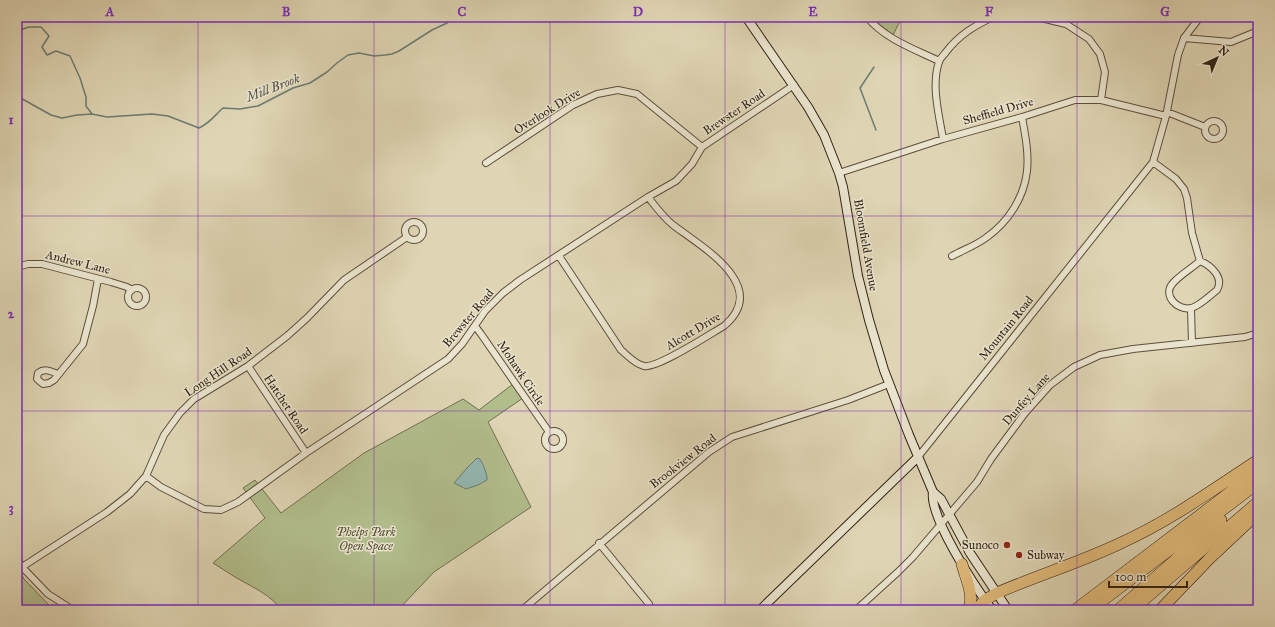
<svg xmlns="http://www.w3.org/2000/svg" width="1275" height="627" font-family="'IM FELL Great Primer',serif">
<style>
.green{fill:#b2bd8c;stroke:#716f50}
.water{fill:#94b8b3;stroke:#6c7c73}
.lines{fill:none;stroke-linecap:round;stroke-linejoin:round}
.stream{stroke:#6c7c73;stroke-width:1.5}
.street-casing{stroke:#5c4e3c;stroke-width:8}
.secondary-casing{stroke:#302114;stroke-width:10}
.highway-casing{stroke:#302114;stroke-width:12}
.street{stroke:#eae4ce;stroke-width:6}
.secondary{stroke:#eae4ce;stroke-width:8}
.highway{stroke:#e0ba7a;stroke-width:11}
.grid{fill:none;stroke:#7b2cbf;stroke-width:1;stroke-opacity:0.55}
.poi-dot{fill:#8f2418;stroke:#eae4ce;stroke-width:1.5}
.labels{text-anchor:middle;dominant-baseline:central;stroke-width:3;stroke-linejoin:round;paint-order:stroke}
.street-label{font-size:12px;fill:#302114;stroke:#eae4ce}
.park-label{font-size:12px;font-style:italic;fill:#504832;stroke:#eae4ce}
.poi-label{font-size:12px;fill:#302114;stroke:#eae4ce;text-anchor:end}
.water-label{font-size:13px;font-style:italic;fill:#4e4e44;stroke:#eae4ce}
.neatline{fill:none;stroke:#7b2cbf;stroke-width:1.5}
.grid-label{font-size:13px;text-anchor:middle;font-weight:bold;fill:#7b2cbf}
</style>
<rect width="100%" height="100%" fill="#dfd5b4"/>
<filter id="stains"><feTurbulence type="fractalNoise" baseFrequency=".005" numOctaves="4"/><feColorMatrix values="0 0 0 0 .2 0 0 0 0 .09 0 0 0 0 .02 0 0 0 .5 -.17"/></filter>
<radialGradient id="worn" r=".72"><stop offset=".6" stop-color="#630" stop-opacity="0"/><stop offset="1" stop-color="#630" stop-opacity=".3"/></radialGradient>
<path class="green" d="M 870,17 L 902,17 L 893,35 Z
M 513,384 L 523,398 L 488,422 L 531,507 L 434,572 L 398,610 L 281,610 C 272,595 250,586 235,577 C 228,572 220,568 213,563 L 265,518 L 243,488 L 255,480 L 281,513 L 364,453 L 463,399 L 479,410 Z
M 17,566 L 24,579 L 50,606 L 56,610 L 17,610 Z"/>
<path class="water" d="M 477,458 L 480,459 C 482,462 488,475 487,480 L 478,485 L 466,489 L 454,483 L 468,467 Z"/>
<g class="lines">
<path class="stream" d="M 17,28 L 20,30 L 29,27 L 41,27 L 49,36 L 42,47 L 47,55 L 56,51 L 70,56 L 80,78 L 86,97 L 86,106 L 92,114
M 874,67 L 860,88 L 876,130
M 17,96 L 51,115 L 62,118 L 77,115 L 92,114 L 107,117 L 152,114 L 168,116 L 199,128 C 210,123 214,116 223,108 L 240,109 L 258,106 L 293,88 L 310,83 L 327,72 L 337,63 L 348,55 L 359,53 L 374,56 L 385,55 L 392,54 L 399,51 L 432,30 L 447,23 L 455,17"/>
<defs>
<path id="street" d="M 867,17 C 885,39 914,49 939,61
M 1037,17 L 1066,24 L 1089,39 L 1100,54 L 1105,72 L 1101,100
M 1184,38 L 1231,42 L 1258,31
M 1167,112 L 1205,127
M1205 130a9 9 0 1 1 18 0a9 9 0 1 1-18 0Z
M 943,139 C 939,115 931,85 939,62 C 940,58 944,55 946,52 C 959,35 974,26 993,17
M 1153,162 L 1176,179 L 1184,189 L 1187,198 L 1192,233 L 1200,261
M 486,163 L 573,105 L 597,94 L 618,90 L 637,94 L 702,147
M 839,173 L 943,139 L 1022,117 L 1075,100 L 1101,100 L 1166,116
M405 231a9 9 0 1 1 18 0a9 9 0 1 1-18 0Z
M 559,256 L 621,350 C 628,356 635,364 644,366 C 657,369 710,334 724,326 C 771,286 702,247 673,225 C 663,217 656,207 648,197
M 952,256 C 963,250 977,245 987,237 C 1008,222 1024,198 1027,171 C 1029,153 1025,134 1022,117
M 1200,261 C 1212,266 1224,278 1217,290 C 1211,295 1198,307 1191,308 C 1177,311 1162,295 1173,283 C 1180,275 1192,268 1200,261 Z
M 17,267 L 28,264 L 42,264 L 111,282 L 127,287 L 132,290
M128 297a9 9 0 1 1 18 0a9 9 0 1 1-18 0Z
M 1191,309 L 1192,343
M 475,326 L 481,334 L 549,432
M 248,366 L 306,453
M 58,374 C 50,371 45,368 38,373 L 37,379 L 43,384 L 49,383 L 54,380 L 83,344 L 93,306 L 98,279
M545 440a9 9 0 1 1 18 0a9 9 0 1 1-18 0Z
M 918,457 L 1153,162 L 1166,116 L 1178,55 L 1184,38 L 1200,17
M 146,476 L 161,487 L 204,509 L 221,510 L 238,502 L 306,453 L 448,359 L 462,344 L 485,311 L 503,293 L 520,280 L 648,197 L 676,181 L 692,164 L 702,147 L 794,85
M 599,543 L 649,604
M 17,558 L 22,567 L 48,594 L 73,610
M 22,567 L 107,512 L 130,494 L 146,476 L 164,435 L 180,413 L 194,399 L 248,366 L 287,336 L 307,318 L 344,280 L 407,237
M 522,610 L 709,452 L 732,437 L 848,400 L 889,384
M 856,610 L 898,572 L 913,557 L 977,482 L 991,459 L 1025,413 L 1050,385 L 1074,367 L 1100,355 L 1133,349 L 1245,337 L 1258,333"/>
<path id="secondary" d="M 746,17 L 808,107 L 824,135 L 839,173 L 843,187 L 858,276 L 869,320 L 884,370 L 909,435 L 933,492 L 941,499 L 970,553 L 1008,610
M 933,492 C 929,517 976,588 992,610
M 760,610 L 918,457"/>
<path id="highway" d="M 962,564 C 966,580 974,593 969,610
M 976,610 L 985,600 L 997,593 C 1038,575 1082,562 1123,542 C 1171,520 1214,489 1258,460
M 1075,610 L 1258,471
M 1090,610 L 1258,483
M 1118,610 L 1221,520
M 1132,610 L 1258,502
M 1160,610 L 1210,558 L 1258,513"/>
</defs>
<use href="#street" class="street-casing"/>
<use href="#secondary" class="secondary-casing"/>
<use href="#highway" class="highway-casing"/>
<use href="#street" class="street"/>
<use href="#secondary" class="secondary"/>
<use href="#highway" class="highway"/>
</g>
<path class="grid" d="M 198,17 L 198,610M 374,17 L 374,610M 550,17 L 550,610M 725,17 L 725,610M 901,17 L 901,610M 1077,17 L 1077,610M 17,216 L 1258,216M 17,411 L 1258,411"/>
<g class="poi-dot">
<circle cx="1007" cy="545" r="4"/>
<circle cx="1019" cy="555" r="4"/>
</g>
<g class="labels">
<g class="street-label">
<text transform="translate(547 111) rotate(-32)">Overlook Drive</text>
<text transform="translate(998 111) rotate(-16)">Sheffield Drive</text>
<text transform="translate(734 112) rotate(-34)">Brewster Road</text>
<text transform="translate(866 245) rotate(80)">Bloomfield Avenue</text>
<text transform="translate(78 262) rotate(14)">Andrew Lane</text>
<text transform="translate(468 318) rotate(-50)">Brewster Road</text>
<text transform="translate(1006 328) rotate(-51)">Mountain Road</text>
<text transform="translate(693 331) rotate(-31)">Alcott Drive</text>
<text transform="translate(218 372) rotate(-34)">Long Hill Road</text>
<text transform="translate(521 373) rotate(56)">Mohawk Circle</text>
<text transform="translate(1026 399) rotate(-49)">Dunfey Lane</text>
<text transform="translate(286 404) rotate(56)">Hatchet Road</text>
<text transform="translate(683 461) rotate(-38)">Brookview Road</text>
</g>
<g class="park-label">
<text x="366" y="532">Phelps Park<tspan x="366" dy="14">Open Space</tspan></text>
</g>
<g class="poi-label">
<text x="999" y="545">Sunoco</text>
<text x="1027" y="555" text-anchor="start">Subway</text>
</g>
<g class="water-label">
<text transform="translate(273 88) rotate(-21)">Mill Brook</text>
</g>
</g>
<rect width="1275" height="627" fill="none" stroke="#dfd5b4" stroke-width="44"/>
<g transform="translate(1217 58) rotate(44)" stroke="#eae4ce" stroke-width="3" paint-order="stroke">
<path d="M0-3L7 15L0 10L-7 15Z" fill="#302114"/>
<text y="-6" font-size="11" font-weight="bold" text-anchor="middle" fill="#302114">N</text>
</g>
<path d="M1109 581v6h78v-6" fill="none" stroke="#302114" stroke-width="2"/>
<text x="1115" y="581" font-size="12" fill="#302114" stroke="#eae4ce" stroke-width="3" paint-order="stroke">100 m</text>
<rect x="22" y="22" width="1231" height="583" class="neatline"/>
<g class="grid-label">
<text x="110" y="16">A</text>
<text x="286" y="16">B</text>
<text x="462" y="16">C</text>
<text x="638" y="16">D</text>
<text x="813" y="16">E</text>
<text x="989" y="16">F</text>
<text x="1165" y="16">G</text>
<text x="11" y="124">1</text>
<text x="11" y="318">2</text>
<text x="11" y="512">3</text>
</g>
<rect width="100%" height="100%" filter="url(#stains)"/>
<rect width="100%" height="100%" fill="url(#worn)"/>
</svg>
